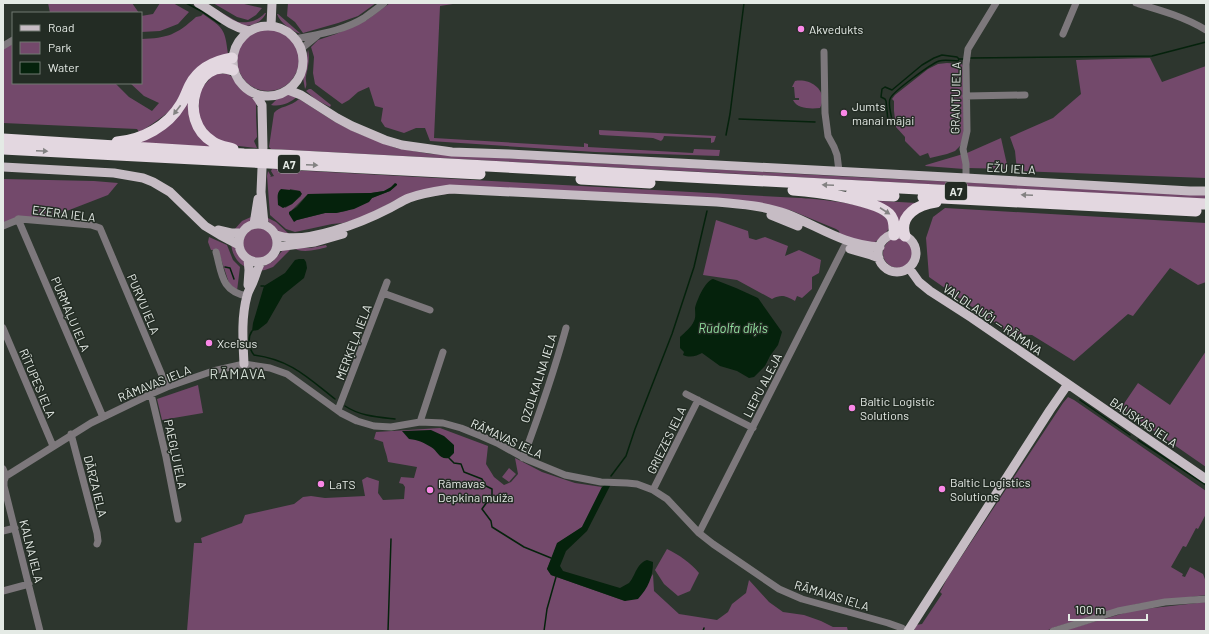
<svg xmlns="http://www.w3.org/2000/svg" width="1209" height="634" font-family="Barlow,sans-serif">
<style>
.green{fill:#73496b;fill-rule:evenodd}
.water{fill:#05220c}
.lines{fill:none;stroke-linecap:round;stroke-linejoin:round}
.stream{stroke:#05220c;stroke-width:1.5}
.minor{stroke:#7d787c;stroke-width:7}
.major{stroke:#c6bcc4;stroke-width:9}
.highway{stroke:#e3d7e0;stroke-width:11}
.oneway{fill:#838282}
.poi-dot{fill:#fa87e7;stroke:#232c24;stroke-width:1.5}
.labels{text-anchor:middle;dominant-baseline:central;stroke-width:3;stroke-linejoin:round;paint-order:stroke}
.shield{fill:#232c24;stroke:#aab1ab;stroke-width:1}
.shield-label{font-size:11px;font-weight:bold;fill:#e4eae5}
.poi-label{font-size:12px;fill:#e4eae5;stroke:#232c24;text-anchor:start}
.street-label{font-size:12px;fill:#e4eae5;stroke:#232c24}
.water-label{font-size:13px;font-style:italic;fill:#91e19f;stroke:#232c24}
.quarter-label{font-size:14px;letter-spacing:1px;fill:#d3dfd5;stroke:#232c24}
</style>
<rect width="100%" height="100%" fill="#2d362e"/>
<path class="green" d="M 48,3 L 132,3 L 139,13 L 50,13 Z
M 160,3 L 173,3 L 189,12 L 178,24 L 160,31 L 141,32 L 141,16 L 153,14 Z
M 213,3 L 240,3 L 262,8 L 256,15 L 248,20 L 237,17 Z
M 288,3 L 376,3 L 358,16 L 338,23 L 303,33 L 295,22 L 287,16 Z
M 390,3 L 452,3 L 453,4 L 440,6 L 434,138 L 584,147 L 584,143 L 588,144 L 588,147 L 693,153 L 694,149 L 720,150 L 719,156 L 595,152 L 430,141 L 425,128 L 416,128 L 404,133 L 385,127 L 381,121 L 383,108 L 375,106 L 369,87 L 358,92 L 349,100 L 342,104 L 315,84 L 313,73 L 314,57 L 311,47 L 318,40 L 336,34 L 367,20 Z
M 208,5 L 238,22 C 248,23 258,21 265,13 L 266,13 C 262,23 250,27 240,26 Z
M 203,14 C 223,28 225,28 228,54 C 201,80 173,114 139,132 L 137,129 L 3,123 L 3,47 L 13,42 L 13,83 L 115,83 L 129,97 L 152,111 L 159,103 L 144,96 L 130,83 L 141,83 L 141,39 C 168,38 176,35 196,17 L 201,16 Z
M 277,14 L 278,14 L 301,34 C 292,31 280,23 277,14 Z
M237 60a31 31 0 1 1 62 0a31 31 0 1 1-62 0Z
M 308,49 C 310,59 308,67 306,76 C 305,81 308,84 305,89 L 303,78 L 306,66 Z
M 1150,58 L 1162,82 L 1206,66 L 1206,178 L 1017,171 L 1015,151 L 1010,137 L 1053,118 L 1081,94 L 1076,60 Z
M 947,63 L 962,64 L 963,66 L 964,100 L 964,138 L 960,146 L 955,151 L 947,154 L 930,158 L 928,153 L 920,156 L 905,141 L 905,137 L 896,127 L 894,111 L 894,101 L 892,99 L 895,95 L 928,69 L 938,64 Z
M 215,73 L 228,74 L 232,77 L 240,89 L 253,98 L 258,103 L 256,105 L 256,116 L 257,137 L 254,141 L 257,148 L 230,145 L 213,138 L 198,118 L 200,90 Z
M 795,81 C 811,78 829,91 820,108 C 811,109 797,109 793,100 L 799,100 L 799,98 L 795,98 L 794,87 L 792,87 Z
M 309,89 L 311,89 L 331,105 L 330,107 L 315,99 L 306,91 Z
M 290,94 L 298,96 C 290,103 281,107 271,105 L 277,99 Z
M 299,99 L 335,122 L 357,133 L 396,148 L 431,154 L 855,177 L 1206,194 L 1206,199 L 271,149 L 269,147 L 274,113 C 279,106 291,107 299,99 Z
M 188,101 L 189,116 L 191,123 L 211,147 L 138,143 Z
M 599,130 L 716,136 L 714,142 L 711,143 L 711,138 L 664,136 L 663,139 L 661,141 L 653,138 L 600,135 L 599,134 Z
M 1001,138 L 1008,169 L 968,168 L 967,153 Z
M 963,154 L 964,169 L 925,166 L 926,165 Z
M 272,169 L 800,198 C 816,199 893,204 889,227 C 889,232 876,242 872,244 L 840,236 L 839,231 L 836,229 L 790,210 L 778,208 L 492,188 L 394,201 L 363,217 L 343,223 L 332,224 L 295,232 L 286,229 L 270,215 L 267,176 L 268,171 L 271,176 L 270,177 L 274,176 L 271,171 ZM 397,185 L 390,191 L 372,198 L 370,200 L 346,211 L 336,213 L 325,213 L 297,220 L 292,210 L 308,194 L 371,193 L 384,191 ZM 290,189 L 300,191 L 301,196 L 292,204 L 285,208 Z
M 3,179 L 94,181 L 118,183 L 108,195 L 46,219 L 3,224 Z
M 863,200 L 917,203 L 900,225 Z
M 945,208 L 1206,223 L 1206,282 L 1198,285 L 1170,268 L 1133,316 L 1128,314 L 1074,361 L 1032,335 L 1011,334 L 929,277 L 926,238 L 933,217 Z
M 251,217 L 252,219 C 247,225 240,229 233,231 L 242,221 Z
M 266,217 L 276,222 L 289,234 L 280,233 L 269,222 Z
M 716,220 L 748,231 L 749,238 L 756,240 L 765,237 L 788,246 L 785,256 L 799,250 L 821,260 L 819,273 L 812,277 L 812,289 L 802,298 L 797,296 L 795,301 C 785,296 782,294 772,299 L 737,280 L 703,275 Z
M243 243a15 15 0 1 1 30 0a15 15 0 1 1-30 0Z
M 209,237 L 227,245 L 233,260 L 240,267 L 237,291 L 229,283 L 218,250 L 211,250 L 208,242 Z
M883 253a15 15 0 1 1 30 0a15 15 0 1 1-30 0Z
M 231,243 C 236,248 244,261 247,268 C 236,262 232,254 231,243 Z
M 326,245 L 327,247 C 318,250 299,254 292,247 L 310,248 Z
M 283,250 L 290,250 L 273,267 L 265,270 L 258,271 L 262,267 L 272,262 Z
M 1206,351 L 1206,467 L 1121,408 L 1138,383 L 1170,405 Z
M 198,385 L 203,413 L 162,420 L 157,399 Z
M 1068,397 L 1074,400 L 1206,491 L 1206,514 L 1198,529 L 1196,528 L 1186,547 L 1183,546 L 1171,567 L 1183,574 L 1182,576 L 1185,577 L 1190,567 L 1203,574 L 1206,582 L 1206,595 L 1137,604 L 1055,627 L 1046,631 L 914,631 L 916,625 L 922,624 L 942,594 L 940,592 L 948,577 L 1063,403 Z
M 440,428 L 488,446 L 486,464 L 494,477 L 504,485 L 511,482 L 518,474 L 515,458 L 542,472 L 575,483 L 602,487 L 582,527 L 558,543 L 547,569 L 551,575 L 625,601 L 649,580 L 653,574 L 654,591 L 679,614 L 717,620 L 728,612 L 732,604 L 746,593 L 749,580 L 769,602 L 783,612 L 804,615 L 821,621 L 833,627 L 847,627 L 848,631 L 187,631 L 194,543 L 202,543 L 201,538 L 242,523 L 245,515 L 294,504 L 303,497 L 311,496 L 325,498 L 365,496 L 362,480 L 367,477 L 379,481 L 378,493 L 383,500 L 404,499 L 405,487 L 403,484 L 399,483 L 401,477 L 414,478 L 417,467 L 388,462 C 387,454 384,449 383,442 L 374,439 L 376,432 Z
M 509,468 L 516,474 L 509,482 L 502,477 Z
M 667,549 C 679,555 690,562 699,573 L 690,591 L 678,596 L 664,584 L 655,570 Z
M 1206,602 L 1206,631 L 1062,631 L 1135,610 Z"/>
<path class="water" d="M 395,183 L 397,184 L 397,185 L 390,191 L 372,198 L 369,202 L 354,209 L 336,213 L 325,213 L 297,220 L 294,222 L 289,214 L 289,212 L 297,207 L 308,194 L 371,193 L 384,191 L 391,187 Z
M 281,189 L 300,191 L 302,194 L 292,204 L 283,208 L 278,205 C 278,199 276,193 281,189 Z
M 299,259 L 304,259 L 306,262 L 307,268 L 304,278 L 283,295 L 267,323 L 258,330 L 252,331 L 253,323 L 264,286 L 285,273 L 295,260 Z
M 713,279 L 736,288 L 758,298 L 782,332 L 778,345 L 770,356 L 765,366 L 754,377 L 749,378 L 737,371 L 720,366 L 702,353 C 697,356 690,358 683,355 L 684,352 L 680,348 L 680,337 C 685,332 691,328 694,321 C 696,317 695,312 695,308 C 697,300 705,281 713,279 Z
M 431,430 L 444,436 L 454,445 L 454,453 L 449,458 C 439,460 438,451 431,447 C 422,442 419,440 409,439 L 402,431 Z
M 607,483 L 611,484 L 587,531 L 566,551 L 560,566 L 563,571 L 620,588 C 623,586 626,585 629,583 C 636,575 636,564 647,560 L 653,562 C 653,577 648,588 638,599 L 625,601 L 551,575 L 547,569 L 557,543 L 582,527 L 602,487 Z"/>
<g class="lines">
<path class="stream" d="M 186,3 L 201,11 L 220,24
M 970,58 L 1152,56 L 1206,42
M 959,59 L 957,57 L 942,55 L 934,58 L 922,65 L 892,90 L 885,87 L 882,89 L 881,97 L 885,99 L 886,101 L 888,121 L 890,122 L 892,120 C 891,114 888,104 890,99 C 892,92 931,64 939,61 C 945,59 952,61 958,61 L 959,59 L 964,59
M 739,119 L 815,122
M 726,135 L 730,114 L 744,3
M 225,267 L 230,268 L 234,279
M 261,286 L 264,286
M 252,331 C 247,338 249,349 254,355 C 291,360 307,377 335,399
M 1080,400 L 1130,435
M 345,406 C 360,416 377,417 395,419
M 1138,440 L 1206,485
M 449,458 L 454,463 L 461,464 L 464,472 L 482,479 L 486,486 L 492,489 L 492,495 L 482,509 L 491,521 L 492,527 L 524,547 L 551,558
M 611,476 L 626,456 L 635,429 L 672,334 L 694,267 L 707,211
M 388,631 L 391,539
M 544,631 L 547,609 L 556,577
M 703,631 L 704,628"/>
<path class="minor" d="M 1136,3 C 1160,10 1185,17 1206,30
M 1063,34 L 1076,3
M 295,39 C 319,34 343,31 364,18 C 371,13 378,8 384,3
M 3,46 L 13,40
M 301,49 L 318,35
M 824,52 L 825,113 L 828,136 L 834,147 L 837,155 L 839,171
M 966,96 L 1025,95
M 966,178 L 966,164 L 963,149 L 967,131 L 966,64 L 968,49 L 996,3
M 18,219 L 103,417
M 3,226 L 20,219 L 91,225 L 100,228 L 167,387
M 216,252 C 222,274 221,291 247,296
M 383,293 L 430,310
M 3,328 L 53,446
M 151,394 L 166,457 L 178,519
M 686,394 L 753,428
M 338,410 L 387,282
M 420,422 L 443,352
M 71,434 L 97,533 L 98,541 L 97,544
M 523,458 C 539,415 554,372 566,328
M 3,469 L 6,476
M 6,476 L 4,481 L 4,486 L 40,631
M 3,478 L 91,423 L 151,394 L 167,387 L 213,371 L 244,364 L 270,368 L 287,374 L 341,413 L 357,421 L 374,426 L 391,427 L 420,422 L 443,423 L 461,428 L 481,436 L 497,443 L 526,459 L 565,475 L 601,482 L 627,483 L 637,484 L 653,490 L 667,499 L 699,533 L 713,544 L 779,589 L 802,599 L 888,623 L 902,628 L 906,631
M 653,490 L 698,400
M 3,531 L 15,528
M 699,533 L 844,247
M 3,591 L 29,584
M 1053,631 L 1118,611 L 1139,607 L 1165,602 L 1206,599"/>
<path class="major" d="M 198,3 C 217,13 226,25 249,31
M233 61a35 35 0 1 1 70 0a35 35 0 1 1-70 0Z
M 271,26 L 272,3
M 288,90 L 301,95 L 337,118 L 352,126 L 385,140 L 402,145 L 452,152 L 509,154 L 966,178 L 1190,191 L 1206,191
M 254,93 L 259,100 L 262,105 L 263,148
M 3,167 L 114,173 L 143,178 L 153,182 L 170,192 L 205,226 L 220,235 L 239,245
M 262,168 L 261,192 L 264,224
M 771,215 L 798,226
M 254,224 L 258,199
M239 243a19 19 0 1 1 38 0a19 19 0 1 1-38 0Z
M 218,230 L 231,233 L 242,233
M878 253a19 19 0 1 1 38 0a19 19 0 1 1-38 0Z
M 276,235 C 304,246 363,222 390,208 C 396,205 402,201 409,198 C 422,193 437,191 450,189 L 717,202 C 741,204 765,206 787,214 C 820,227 843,245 880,247
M 277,247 L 315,242 L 343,234
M 850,249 L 871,255 L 879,258
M 248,259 L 249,270 L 248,285
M 909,268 L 919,282 L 930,291 L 972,318 L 1206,479
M 244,364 C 243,342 241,318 247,296 C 248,291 251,287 253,282 C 256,275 257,269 261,262
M 908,631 L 1050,410 L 1068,384"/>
<path class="highway" d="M 3,139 L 244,154 L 281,155 L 707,178 L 1206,204
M 117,142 C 142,140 168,126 181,104 C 185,98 187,91 190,85 C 199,68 214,61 232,58
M 3,149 L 480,174
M 233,149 C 226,147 219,146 213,142 C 176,120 196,56 233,70
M 581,179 L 650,183
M 793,190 C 813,191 880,200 891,216 C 895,222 894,228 894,235
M 851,194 L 894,196
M 923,197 L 1196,211
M 905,236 C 898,215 919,204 936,202"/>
</g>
<defs><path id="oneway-solid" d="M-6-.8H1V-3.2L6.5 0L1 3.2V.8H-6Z"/></defs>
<g class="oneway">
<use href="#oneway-solid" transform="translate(177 110) rotate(127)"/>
<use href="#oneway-solid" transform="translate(42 151) rotate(3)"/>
<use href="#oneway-solid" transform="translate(312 165) rotate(3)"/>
<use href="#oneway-solid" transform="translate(828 185) rotate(-177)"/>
<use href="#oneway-solid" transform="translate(1027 195) rotate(-177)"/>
<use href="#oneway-solid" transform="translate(885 211) rotate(33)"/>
</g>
<g class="poi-dot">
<circle cx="801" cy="29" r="4"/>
<circle cx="844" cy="113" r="4"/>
<circle cx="209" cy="343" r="4"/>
<circle cx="852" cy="408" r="4"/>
<circle cx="321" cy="484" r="4"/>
<circle cx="942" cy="489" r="4"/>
<circle cx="430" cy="490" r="4"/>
</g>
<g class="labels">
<g class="shield">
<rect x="278" y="155" width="22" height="18" rx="3"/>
<rect x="945" y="182" width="22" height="18" rx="3"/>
</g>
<g class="shield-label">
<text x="289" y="164">A7</text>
<text x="956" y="191">A7</text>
</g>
<g class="poi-label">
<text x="809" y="29">Akvedukts</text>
<text x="852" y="106">Jumts<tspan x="852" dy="14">manai mājai</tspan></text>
<text x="217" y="343">Xcelsus</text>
<text x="860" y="401">Baltic Logistic<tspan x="860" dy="14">Solutions</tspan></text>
<text x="950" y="482">Baltic Logistics<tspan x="950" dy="14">Solutions</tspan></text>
<text x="438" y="483">Rāmavas<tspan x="438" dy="14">Depkina muiža</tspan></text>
<text x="329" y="484">LaTS</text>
</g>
<g class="street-label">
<text transform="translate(955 98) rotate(-89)">GRANTU IELA</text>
<text transform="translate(1011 168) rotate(3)">EŽU IELA</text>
<text transform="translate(64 213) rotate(7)">EZERA IELA</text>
<text transform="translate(144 304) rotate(67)">PURVU IELA</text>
<text transform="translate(71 314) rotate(67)">PURMAĻU IELA</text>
<text transform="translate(993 319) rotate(34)">VALDLAUČI — RĀMAVA</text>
<text transform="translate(353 342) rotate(-69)">MERĶEĻA IELA</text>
<text transform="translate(538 378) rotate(-72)">OZOLKALNA IELA</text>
<text transform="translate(38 383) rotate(67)">RĪTUPES IELA</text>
<text transform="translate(154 383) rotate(-22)">RĀMAVAS IELA</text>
<text transform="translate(762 385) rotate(-63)">LIEPU ALEJA</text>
<text transform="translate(1144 422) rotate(34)">BAUSKAS IELA</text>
<text transform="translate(507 438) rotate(25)">RĀMAVAS IELA</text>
<text transform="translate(666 440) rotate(-64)">GRIEZES IELA</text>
<text transform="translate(176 454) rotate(78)">PAEGĻU IELA</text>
<text transform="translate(96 486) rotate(76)">DĀRZA IELA</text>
<text transform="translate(32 551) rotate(76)">KALNA IELA</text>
<text transform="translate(832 595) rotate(17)">RĀMAVAS IELA</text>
</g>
<g class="water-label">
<text x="733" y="328">Rūdolfa dīķis</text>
</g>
<g class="quarter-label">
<text x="238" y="373">RĀMAVA</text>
</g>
</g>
<rect width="1209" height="634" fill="none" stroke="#e4eae5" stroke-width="8"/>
<rect x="12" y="12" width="130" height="72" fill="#232c24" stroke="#707871"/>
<rect x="20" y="25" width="20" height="6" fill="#c6bcc4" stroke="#707871"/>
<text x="48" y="32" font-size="12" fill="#e4eae5">Road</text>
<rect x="20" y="42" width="20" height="12" fill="#73496b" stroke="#707871"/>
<text x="48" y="52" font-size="12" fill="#e4eae5">Park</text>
<rect x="20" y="62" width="20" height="12" fill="#05220c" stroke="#707871"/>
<text x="48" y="72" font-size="12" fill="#e4eae5">Water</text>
<path d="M1069 614v6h78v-6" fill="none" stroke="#e4eae5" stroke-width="2"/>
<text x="1075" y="614" font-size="12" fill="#e4eae5" stroke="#232c24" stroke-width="3" paint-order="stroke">100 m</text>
</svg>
